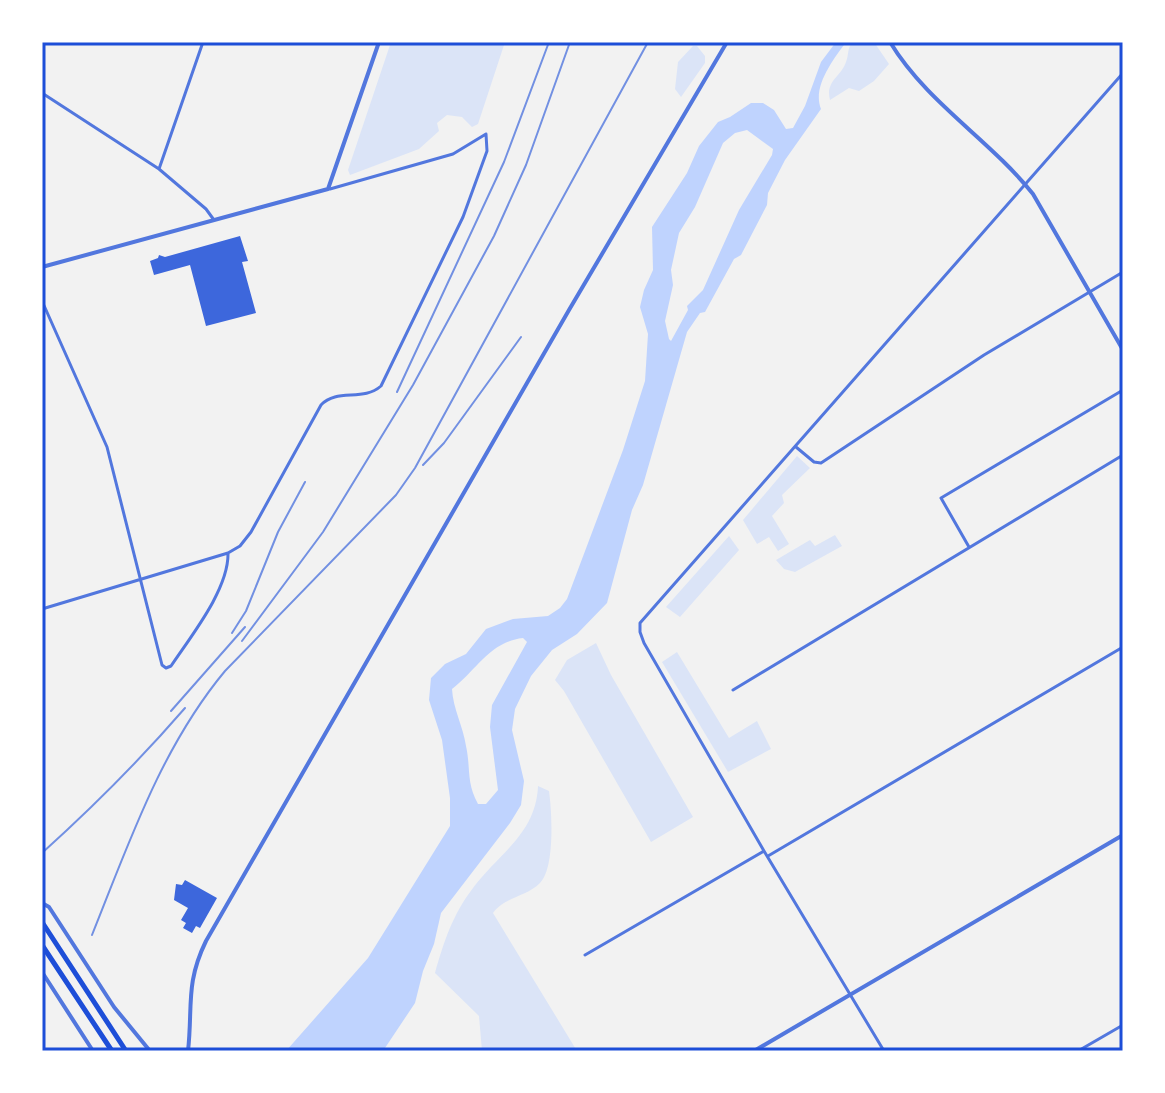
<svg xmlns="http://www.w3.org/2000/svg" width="1165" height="1093" font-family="'DM Sans',sans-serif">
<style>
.green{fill:#dbe4f7}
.water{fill:#bfd3fe;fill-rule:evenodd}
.building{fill:#3d67dc}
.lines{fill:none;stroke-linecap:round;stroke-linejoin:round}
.minor{stroke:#5277de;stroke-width:3}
.tertiary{stroke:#5277de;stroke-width:4}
.secondary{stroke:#1d4ed8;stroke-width:5}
.rail{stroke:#7290e2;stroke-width:2}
.neatline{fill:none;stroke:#1d4ed8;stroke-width:3}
</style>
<rect width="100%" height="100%" fill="#f2f2f2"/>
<path class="green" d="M 391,42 L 505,42 L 478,124 L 472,127 L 462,117 L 447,115 L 437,123 L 439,131 L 419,149 L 350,175 L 348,170 Z
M 852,42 L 874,42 L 889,64 L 874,81 L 859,91 L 849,88 L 830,100 C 825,81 841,77 846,62 C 849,54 847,50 852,42 Z
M 693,46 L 697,46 L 705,56 L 705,63 L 681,97 L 675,89 L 678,62 Z
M 797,456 L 810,468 L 782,495 L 784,503 L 772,516 L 789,544 L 778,551 L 769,537 L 757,544 L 743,520 Z
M 835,535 L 842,546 L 795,572 L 784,569 L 776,560 L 810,540 L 815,546 Z
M 729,536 L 739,550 L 680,617 L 666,607 Z
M 596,643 L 611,675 L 693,817 L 651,842 L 564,691 L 555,680 L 567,660 Z
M 677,652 L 729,738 L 757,721 L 771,749 L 728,772 L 662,662 Z
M 538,786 L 549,791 C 552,812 555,868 540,883 C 526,897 504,897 493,913 L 577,1051 L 482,1051 L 479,1016 L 435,973 C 444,941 453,914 473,888 C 499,853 536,834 538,786 Z"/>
<path class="water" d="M 836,42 L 846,42 C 833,60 812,87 821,109 L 785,160 L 768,193 L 767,205 L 741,255 L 734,259 L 705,312 L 700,313 L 687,332 L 643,485 L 632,510 L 607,603 L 577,634 L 552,650 L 531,676 L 515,709 L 512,730 L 524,781 L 521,805 L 510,823 L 441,913 L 434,944 L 423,971 L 415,1003 L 383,1051 L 286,1051 L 368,958 L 450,826 L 450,798 L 442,740 L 429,700 L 431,678 L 445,664 L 466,654 L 486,629 L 513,619 L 548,616 L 560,608 L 567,599 L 623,450 L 645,381 L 648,334 L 640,307 L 644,290 L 653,270 L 652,227 L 687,173 L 699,146 L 718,122 L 730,117 L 751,103 L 763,103 L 774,110 L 786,129 L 793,128 L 805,106 L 821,62 ZM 747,130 L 773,149 L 772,155 L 739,210 L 703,290 L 687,306 L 688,310 L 671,341 L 669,339 L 665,321 L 673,285 L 671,270 L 679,233 L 695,207 L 723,143 L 735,133 ZM 523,638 L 527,642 L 492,705 L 490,727 L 498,790 L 486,804 L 478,804 C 466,782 471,769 466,746 C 463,726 453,709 452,689 C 476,671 489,642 523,638 Z"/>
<path class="building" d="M 240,236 L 248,261 L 242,262 L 256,313 L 206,326 L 190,265 L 154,275 L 150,261 L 158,258 L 159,255 L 165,257 Z
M 185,880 L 217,898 L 200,928 L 196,926 L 192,933 L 183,928 L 186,923 L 181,920 L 188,908 L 174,900 L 176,884 L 182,885 Z"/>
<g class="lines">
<path class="minor" d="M 42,93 L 159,169 L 206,209 L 214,220
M 159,169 L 203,42
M 42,301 L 107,447 L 162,665 L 166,668 L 171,666 C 191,636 229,589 228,553 L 240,546 L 251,532 L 321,405 C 337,388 363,402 381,386 L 463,217 L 487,151 L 486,134 L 453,154 L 330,189
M 796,447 L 814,462 L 821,463 L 984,355 L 1123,272
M 969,547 L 941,498 L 1123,390
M 42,609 L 228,553
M 733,690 L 1123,455
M 768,856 L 1123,647
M 585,955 L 764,851
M 884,1051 L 764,851 L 644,643 L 640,632 L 640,623 L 1123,73
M 1078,1051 L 1123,1025"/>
<path class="tertiary" d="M 890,42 C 927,103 989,139 1033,194 L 1123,350
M 42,267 L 328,189 L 379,42
M 42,903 L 49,907 L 114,1007 L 150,1051
M 42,972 L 93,1051
M 188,1051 C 193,1007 185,984 206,941 L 569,310 L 727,42
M 754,1051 L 1123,835"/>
<path class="secondary" d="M 42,922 L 126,1051
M 42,945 L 112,1051"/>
<path class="rail" d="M 397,392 L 504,162 L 549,42
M 423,465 L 444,443 L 521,337
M 232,633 L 246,611 L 278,532 L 305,482
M 242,641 L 323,532 L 413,385 L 494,236 L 526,165 L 570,42
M 171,711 L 245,627
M 42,853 C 93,807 140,760 185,708
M 92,935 C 129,843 161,748 225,671 L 396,495 L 415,468 L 648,42"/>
</g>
<rect width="1165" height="1093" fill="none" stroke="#ffffff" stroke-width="88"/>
<rect x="44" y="44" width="1077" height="1005" class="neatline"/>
</svg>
